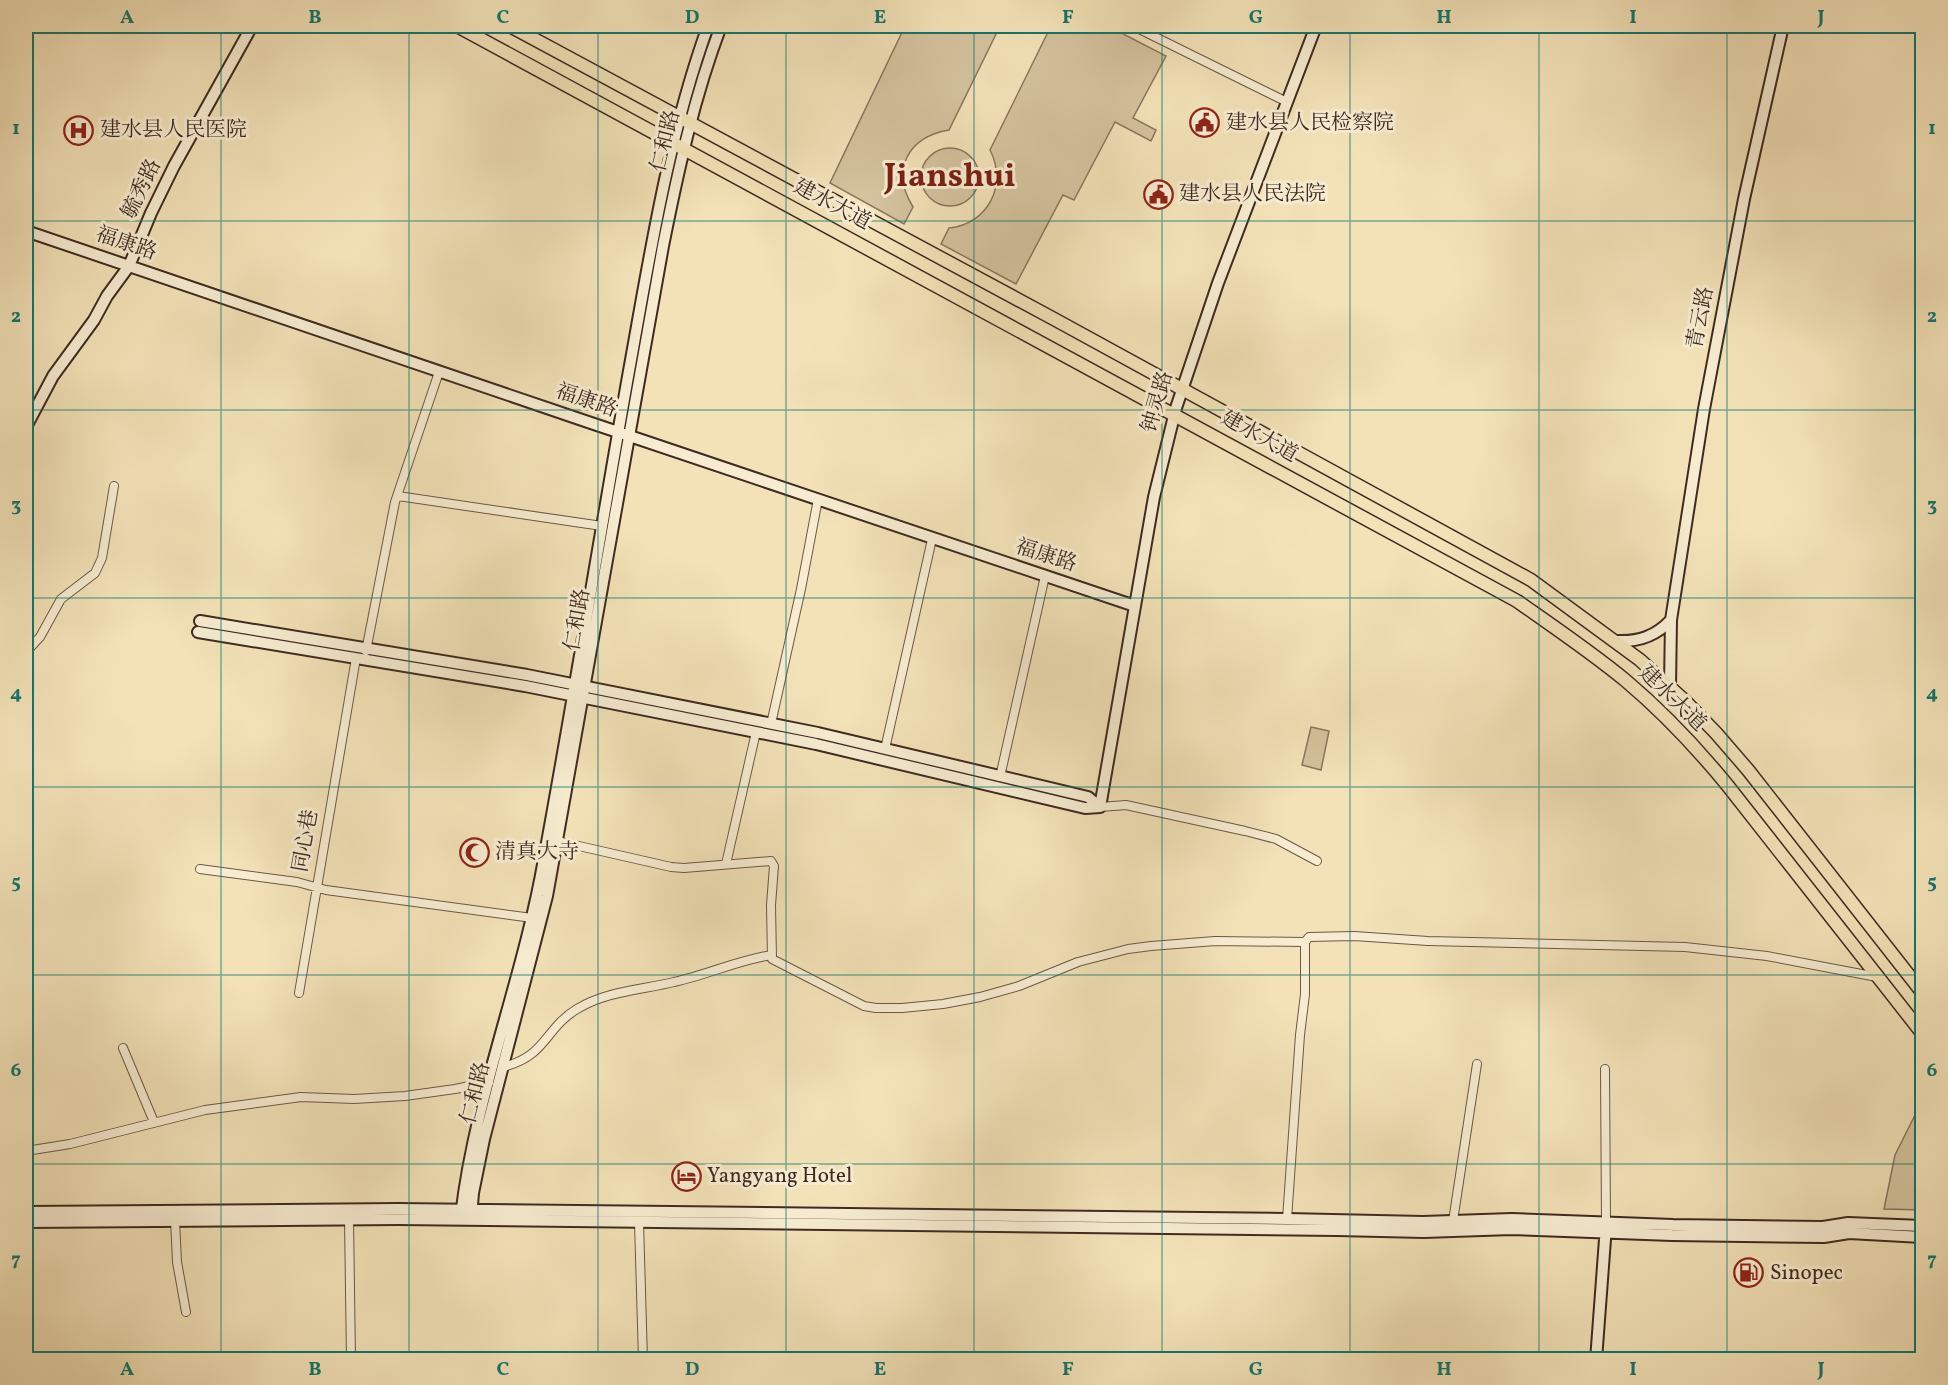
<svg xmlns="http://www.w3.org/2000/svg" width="1948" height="1385" font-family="Vollkorn,'Noto Serif SC',serif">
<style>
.green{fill:#d4c39e;stroke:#89765f;stroke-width:1.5}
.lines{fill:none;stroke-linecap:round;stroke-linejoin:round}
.street-casing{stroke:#6b5846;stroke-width:10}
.secondary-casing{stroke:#3e2a20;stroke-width:14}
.primary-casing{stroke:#3e2a20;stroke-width:15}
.street{stroke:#f7ecd1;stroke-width:8}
.secondary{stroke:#f7ecd1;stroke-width:10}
.primary{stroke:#f3e2b8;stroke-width:12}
.grid{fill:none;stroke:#0f766e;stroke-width:1.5;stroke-opacity:0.55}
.labels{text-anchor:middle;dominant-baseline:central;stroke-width:6;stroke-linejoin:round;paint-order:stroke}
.poi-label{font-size:21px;fill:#3e2a20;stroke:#f7ecd1;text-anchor:start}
.street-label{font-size:21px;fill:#3e2a20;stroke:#f7ecd1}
.town-label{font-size:33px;font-weight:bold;fill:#7a1f14;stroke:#f7ecd1}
.neatline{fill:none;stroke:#0f766e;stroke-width:2}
.grid-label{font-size:20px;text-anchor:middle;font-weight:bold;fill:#0f766e}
</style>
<rect width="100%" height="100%" fill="#f3e2b8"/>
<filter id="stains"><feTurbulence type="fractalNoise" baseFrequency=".00333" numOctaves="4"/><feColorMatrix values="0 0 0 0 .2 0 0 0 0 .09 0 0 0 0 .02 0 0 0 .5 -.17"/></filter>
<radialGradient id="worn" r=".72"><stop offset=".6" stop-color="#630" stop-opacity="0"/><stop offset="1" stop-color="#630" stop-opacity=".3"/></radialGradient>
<path class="green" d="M 905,26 L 1000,26 L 949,130 C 908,137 890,170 913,207 L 904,224 L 830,183 Z
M 1051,26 L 1108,26 L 1166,56 L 1133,118 L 1156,130 L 1151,141 L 1115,122 L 1074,200 L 1063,195 L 1016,284 L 941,244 L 949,228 C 988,224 1008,185 990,150 Z
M921 177a29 29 0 1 1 58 0a29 29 0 1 1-58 0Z
M 1311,727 L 1329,731 L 1321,770 L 1302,765 Z
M 1922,1101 L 1922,1210 L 1884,1209 L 1895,1155 Z"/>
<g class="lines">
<defs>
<path id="street" d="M 1133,26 L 1287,102
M 398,496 L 602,526
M 366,651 L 395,502 L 439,372
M 26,652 L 40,637 L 61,599 L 95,573 L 102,558 L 114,486
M 771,724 L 801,589 L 818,499
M 885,749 L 932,539
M 1000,777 L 1045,576
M 1100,807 L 1126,805 L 1245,831 L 1276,839 L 1317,861
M 557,841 L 671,867 L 684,868 L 771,861 L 774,866 L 771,905 L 772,959 L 864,1006 L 876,1008 L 902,1008 L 943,1004 L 980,997 L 1019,986 L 1078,962 L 1128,949 L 1151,946 L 1215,941 L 1305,942 L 1309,937 L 1354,936 L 1428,941 L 1685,947 L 1767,956 L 1877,977
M 726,864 L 756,732
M 200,869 L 297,882 L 326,890 L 532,918
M 299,993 L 356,658
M 123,1048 L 154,1122
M 503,1067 C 547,1056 544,1029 577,1009 C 607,991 641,990 674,982 C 707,975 738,960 772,955
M 1605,1069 L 1606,1223
M 26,1151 L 70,1144 L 205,1110 L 301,1097 L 354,1099 L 405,1096 L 455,1089 L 489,1082
M 349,1219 L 351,1360
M 1287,1219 L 1300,1035 L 1305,994 L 1305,942
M 175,1220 L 177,1262 L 186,1312
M 1453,1221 L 1477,1064
M 639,1222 L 643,1360"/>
<path id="secondary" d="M 26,231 L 591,423 L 1135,606
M 26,427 L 53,376 L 94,320 L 107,296 L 129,266 L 151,213 L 174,166 L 252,26
M 200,621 L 527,675 L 818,733 L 1088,797 L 1100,807
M 198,632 L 525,686 L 816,744 L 1085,808 L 1100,807
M 1617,641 C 1639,642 1656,636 1671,620
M 1670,686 L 1671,620 L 1704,409 L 1744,199 L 1783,26
M 1100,807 L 1154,497 L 1176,408 L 1218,283 L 1316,26
M 26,1212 L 398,1209 L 1287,1219 L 1423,1222 L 1512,1219 L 1673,1225 L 1823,1227 L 1848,1223 L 1922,1226
M 461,1216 C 475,1095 523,980 544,859 C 574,697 600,534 629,371 C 650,255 668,137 708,26
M 471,1217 L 473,1193 L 484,1139 L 547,896 L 663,246 C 678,171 694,97 721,26
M 26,1222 L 398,1219 L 1337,1230 L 1424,1232 L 1512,1229 L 1672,1235 L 1824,1237 L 1849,1233 L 1922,1237
M 1596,1360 L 1606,1226"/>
<path id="primary" d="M 457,26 L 1517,601 C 1554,627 1591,652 1625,680 C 1663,712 1697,748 1728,786 L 1922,1033
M 510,26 L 1054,319 L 1531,580 L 1640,660 L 1685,701 L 1716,733 L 1748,770 L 1922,992"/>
</defs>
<use href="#street" class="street-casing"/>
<use href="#secondary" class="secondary-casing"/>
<use href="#primary" class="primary-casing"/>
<use href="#street" class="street"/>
<use href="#secondary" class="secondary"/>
<use href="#primary" class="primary"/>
</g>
<path class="grid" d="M 221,26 L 221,1360M 409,26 L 409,1360M 598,26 L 598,1360M 786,26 L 786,1360M 974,26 L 974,1360M 1162,26 L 1162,1360M 1350,26 L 1350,1360M 1539,26 L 1539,1360M 1727,26 L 1727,1360M 26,221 L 1922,221M 26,410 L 1922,410M 26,598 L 1922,598M 26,787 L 1922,787M 26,975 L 1922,975M 26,1164 L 1922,1164"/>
<defs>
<symbol id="civic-ring" viewBox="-11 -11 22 22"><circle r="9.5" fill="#f7ecd1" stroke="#8f2418" stroke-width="1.5"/><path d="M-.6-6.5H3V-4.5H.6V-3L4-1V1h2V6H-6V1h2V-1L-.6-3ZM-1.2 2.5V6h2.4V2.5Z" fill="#8f2418"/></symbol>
<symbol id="hospital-ring" viewBox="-11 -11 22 22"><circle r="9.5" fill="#f7ecd1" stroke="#8f2418" stroke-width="1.5"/><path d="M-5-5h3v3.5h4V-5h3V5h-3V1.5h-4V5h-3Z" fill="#8f2418"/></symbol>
<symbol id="mosque-ring" viewBox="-11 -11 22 22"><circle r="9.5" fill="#f7ecd1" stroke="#8f2418" stroke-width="1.5"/><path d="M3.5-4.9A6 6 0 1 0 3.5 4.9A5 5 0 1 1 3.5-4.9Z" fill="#8f2418"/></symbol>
<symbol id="hotel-ring" viewBox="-11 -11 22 22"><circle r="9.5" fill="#f7ecd1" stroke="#8f2418" stroke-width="1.5"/><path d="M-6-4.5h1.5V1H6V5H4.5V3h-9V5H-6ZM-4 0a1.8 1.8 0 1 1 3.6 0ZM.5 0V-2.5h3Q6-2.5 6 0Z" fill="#8f2418"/></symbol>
<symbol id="fuel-ring" viewBox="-11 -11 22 22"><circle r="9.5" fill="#f7ecd1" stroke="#8f2418" stroke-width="1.5"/><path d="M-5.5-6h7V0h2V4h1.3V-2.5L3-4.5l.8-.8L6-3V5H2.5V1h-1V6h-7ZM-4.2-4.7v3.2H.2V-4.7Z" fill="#8f2418"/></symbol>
</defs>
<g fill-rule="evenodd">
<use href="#civic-ring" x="1188" y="106" width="33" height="33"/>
<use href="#hospital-ring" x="62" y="114" width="33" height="33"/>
<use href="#civic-ring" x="1142" y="178" width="33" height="33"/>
<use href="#mosque-ring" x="458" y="836" width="33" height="33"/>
<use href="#hotel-ring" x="670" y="1160" width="33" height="33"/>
<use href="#fuel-ring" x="1732" y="1256" width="33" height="33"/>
</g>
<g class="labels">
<g class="poi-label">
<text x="1226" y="123">建水县人民检察院</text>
<text x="100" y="130">建水县人民医院</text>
<text x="1179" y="194">建水县人民法院</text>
<text x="495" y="852">清真大寺</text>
<text x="707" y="1176">Yangyang Hotel</text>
<text x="1770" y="1273">Sinopec</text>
</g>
<g class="street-label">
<text transform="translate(666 141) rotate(-76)">仁和路</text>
<text transform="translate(142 189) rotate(-64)">毓秀路</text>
<text transform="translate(832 205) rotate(28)">建水大道</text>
<text transform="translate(126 244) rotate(19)">福康路</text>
<text transform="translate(1701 318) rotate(-79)">青云路</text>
<text transform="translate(586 401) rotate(19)">福康路</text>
<text transform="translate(1158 402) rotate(-74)">钟灵路</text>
<text transform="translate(1259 437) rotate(29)">建水大道</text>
<text transform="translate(1046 556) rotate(18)">福康路</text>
<text transform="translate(578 620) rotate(-80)">仁和路</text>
<text transform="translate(1672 699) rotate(44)">建水大道</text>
<text transform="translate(306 841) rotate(-80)">同心巷</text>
<text transform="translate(476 1093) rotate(-76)">仁和路</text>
</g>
<g class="town-label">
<text x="950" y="178">Jianshui</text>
</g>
</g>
<rect width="1948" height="1385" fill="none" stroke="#f3e2b8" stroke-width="66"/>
<rect x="33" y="33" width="1882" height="1319" class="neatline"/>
<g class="grid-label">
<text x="127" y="23">A</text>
<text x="315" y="23">B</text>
<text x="503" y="23">C</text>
<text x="692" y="23">D</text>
<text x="880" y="23">E</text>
<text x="1068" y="23">F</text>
<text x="1256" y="23">G</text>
<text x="1444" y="23">H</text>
<text x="1633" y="23">I</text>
<text x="1821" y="23">J</text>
<text x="16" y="134">1</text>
<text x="1932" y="134">1</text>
<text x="16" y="322">2</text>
<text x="1932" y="322">2</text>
<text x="16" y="511">3</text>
<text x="1932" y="511">3</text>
<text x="16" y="699">4</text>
<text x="1932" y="699">4</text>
<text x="16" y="888">5</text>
<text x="1932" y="888">5</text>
<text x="16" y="1076">6</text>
<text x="1932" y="1076">6</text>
<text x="16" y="1265">7</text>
<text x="1932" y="1265">7</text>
<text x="127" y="1375">A</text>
<text x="315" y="1375">B</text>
<text x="503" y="1375">C</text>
<text x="692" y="1375">D</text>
<text x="880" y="1375">E</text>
<text x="1068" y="1375">F</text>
<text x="1256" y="1375">G</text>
<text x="1444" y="1375">H</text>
<text x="1633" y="1375">I</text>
<text x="1821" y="1375">J</text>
</g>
<rect width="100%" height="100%" filter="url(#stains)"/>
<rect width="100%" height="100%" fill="url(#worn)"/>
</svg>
